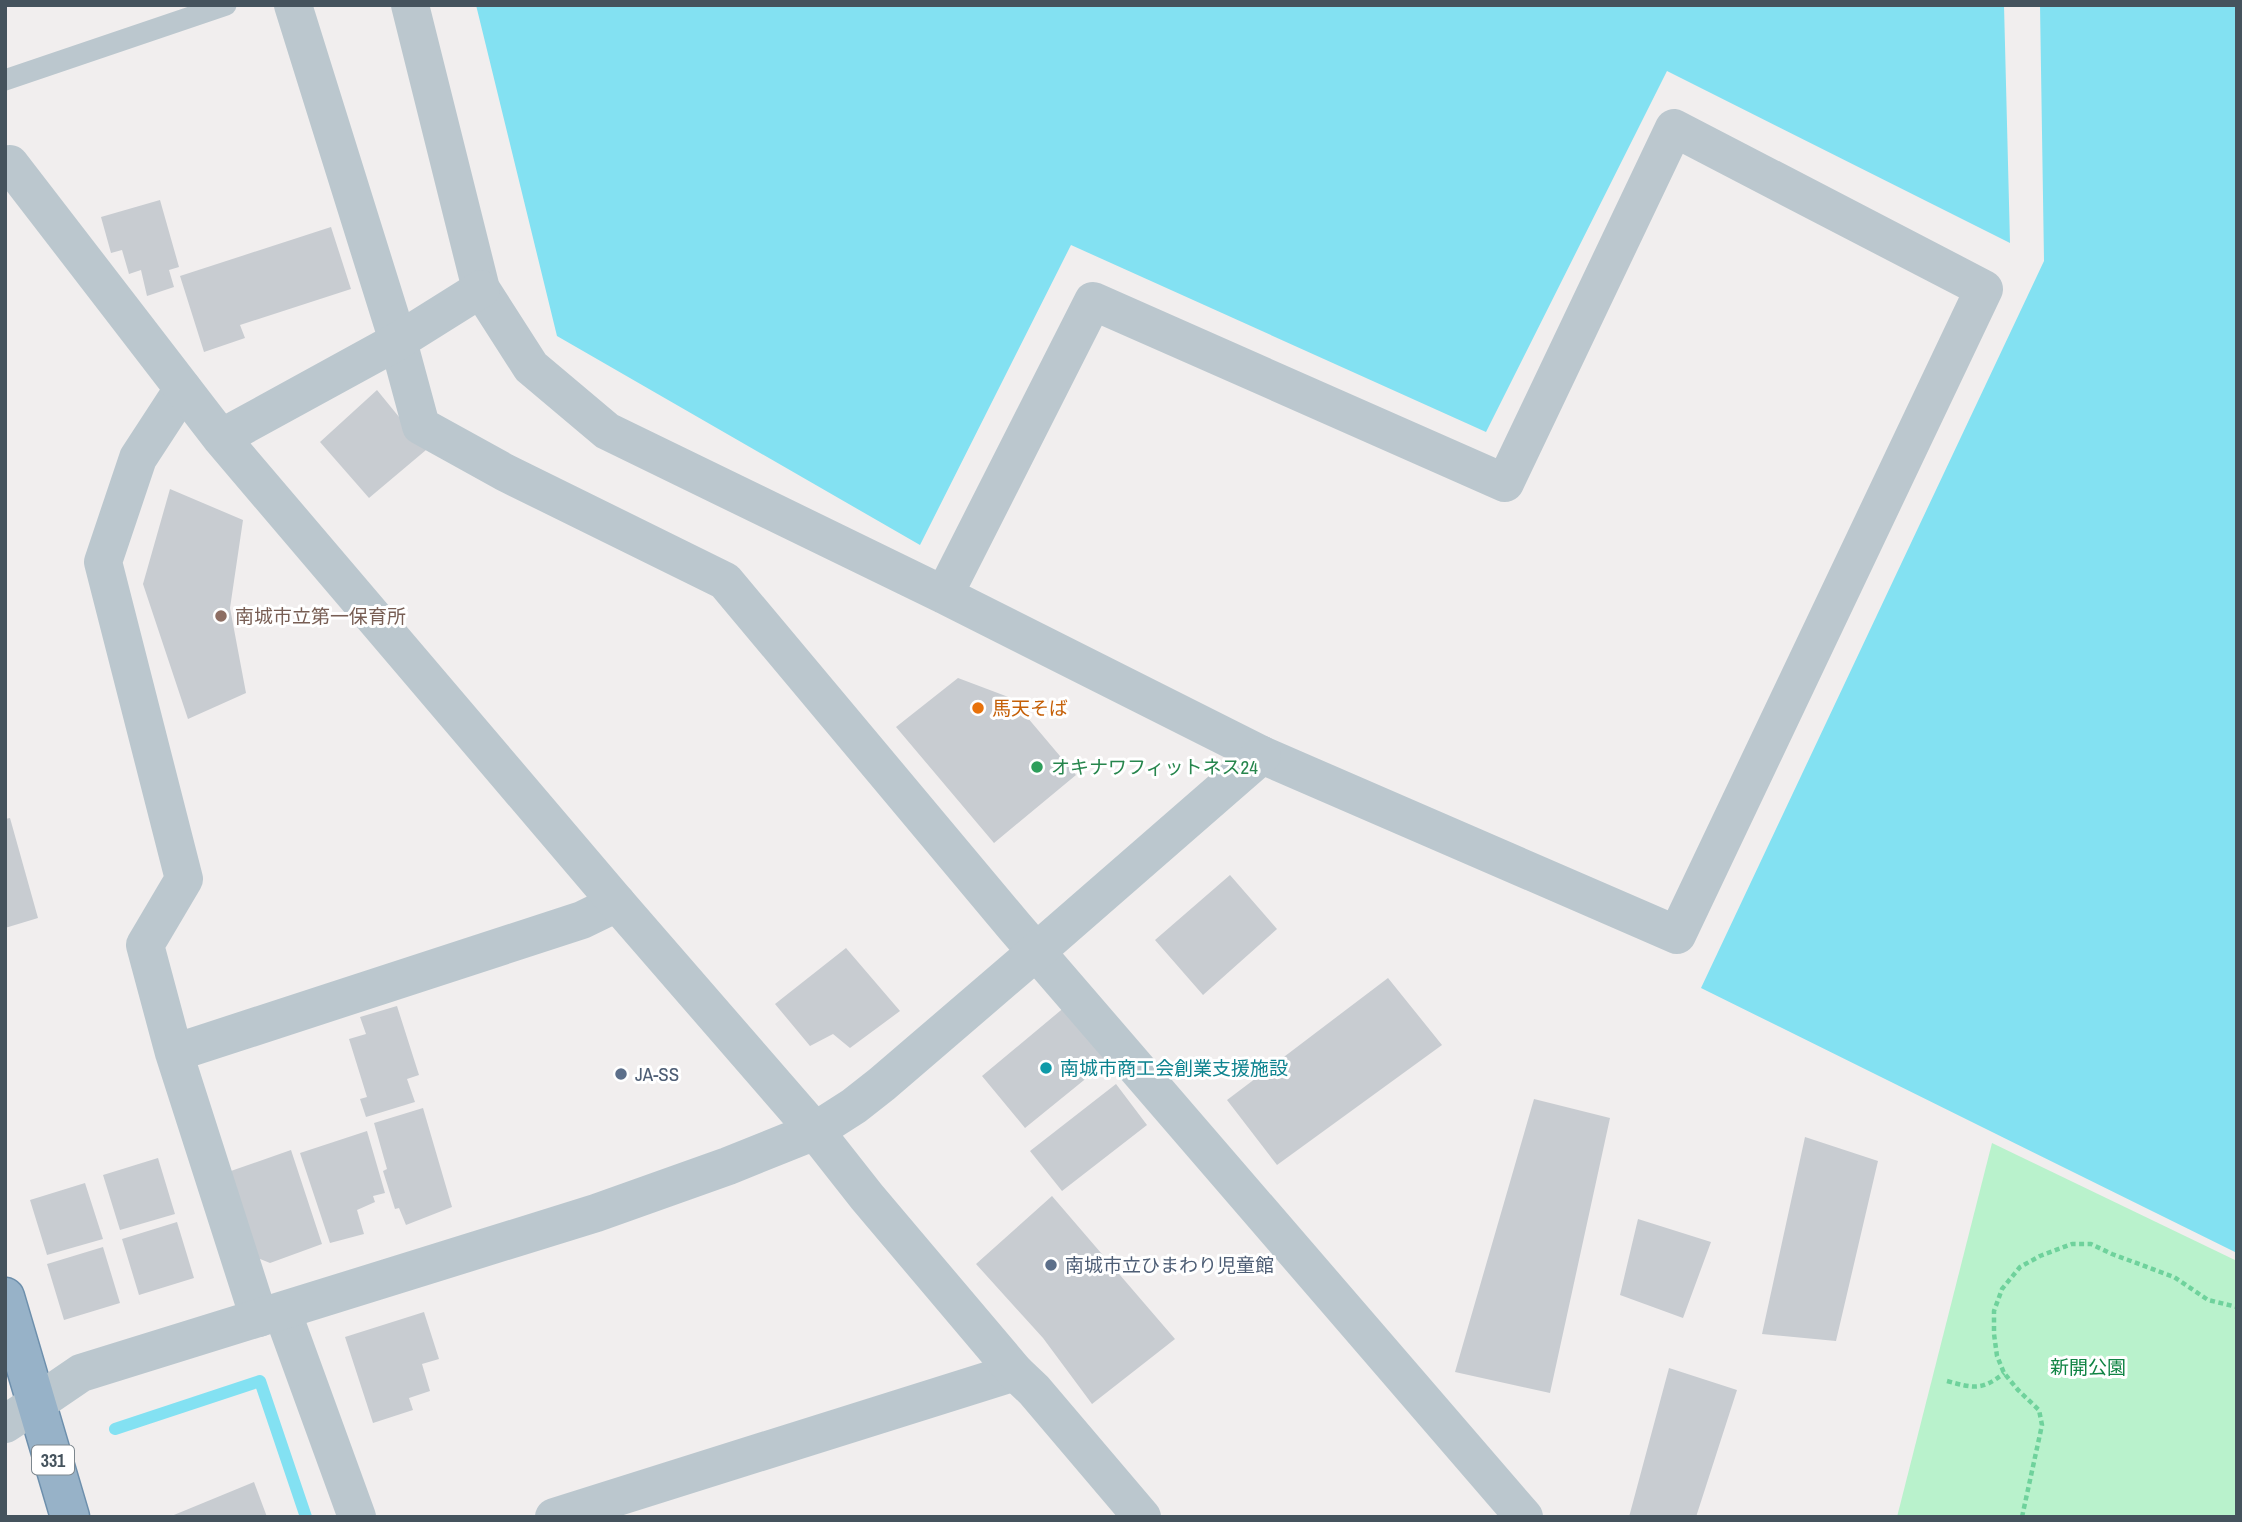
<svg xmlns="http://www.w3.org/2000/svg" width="2242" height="1522" font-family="'Archivo Narrow','Noto Sans JP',sans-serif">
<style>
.green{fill:#b9f2cc}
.water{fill:#83e1f2}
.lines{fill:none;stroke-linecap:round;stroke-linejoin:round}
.stream{stroke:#83e1f2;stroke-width:12}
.building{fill:#c8ccd1}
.trunk-casing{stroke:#6d8fac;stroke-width:41}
.path{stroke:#6fd29c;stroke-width:4.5;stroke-dasharray:5 3.5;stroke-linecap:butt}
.service{stroke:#bbc7ce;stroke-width:21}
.minor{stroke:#bbc7ce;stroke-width:38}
.tertiary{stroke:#bbc7ce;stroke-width:38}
.trunk{stroke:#97b2c8;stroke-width:38}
.education-dot{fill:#8d6e63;stroke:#fff;stroke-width:2.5}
.food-dot{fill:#e8710a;stroke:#fff;stroke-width:2.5}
.leisure-dot{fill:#2e9e5b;stroke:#fff;stroke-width:2.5}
.culture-dot{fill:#0f9aa8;stroke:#fff;stroke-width:2.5}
.service-dot{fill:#5c6f8a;stroke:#fff;stroke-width:2.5}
.labels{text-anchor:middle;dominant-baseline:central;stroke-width:6;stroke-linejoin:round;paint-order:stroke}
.shield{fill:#fff;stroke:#7d878e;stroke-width:2}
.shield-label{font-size:18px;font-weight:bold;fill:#45535d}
.education-label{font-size:19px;fill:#785e54;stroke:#fff;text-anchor:start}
.food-label{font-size:19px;fill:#c56008;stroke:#fff;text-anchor:start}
.leisure-label{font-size:19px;fill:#27864d;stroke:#fff;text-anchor:start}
.culture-label{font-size:19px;fill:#0d838f;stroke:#fff;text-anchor:start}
.service-label{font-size:19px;fill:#4e5e75;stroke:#fff;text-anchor:start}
.park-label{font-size:19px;fill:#108444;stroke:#fff}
</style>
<rect width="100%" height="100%" fill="#f1eeee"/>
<path class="green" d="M 1992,1143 L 2237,1261 L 2237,1517 L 1897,1517 Z"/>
<path class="water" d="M 476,5 L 2004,5 L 2010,243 L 1667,71 L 1486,432 L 1071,245 L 920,545 L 557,336 Z
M 2040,5 L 2237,5 L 2237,1253 L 1701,988 L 2044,261 Z"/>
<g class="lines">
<path class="stream" d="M 115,1429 L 260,1381 L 306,1517"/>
</g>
<path class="building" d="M 160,200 L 179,267 L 169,270 L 174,287 L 147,296 L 141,270 L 129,274 L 122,250 L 111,253 L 101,217 Z
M 331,227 L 351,289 L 240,325 L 245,338 L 204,352 L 180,276 Z
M 377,390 L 426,450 L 369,498 L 320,442 Z
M 170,489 L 243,520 L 230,608 L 246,693 L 188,719 L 143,584 Z
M 958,678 L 1011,698 L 1076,775 L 994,843 L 896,727 Z
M 10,818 L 38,918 L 5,928 L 5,819 Z
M 1230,875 L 1277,929 L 1203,995 L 1155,940 Z
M 846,948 L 900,1011 L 850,1048 L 833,1034 L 810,1046 L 775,1004 Z
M 1388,978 L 1442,1045 L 1277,1165 L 1227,1100 Z
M 397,1006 L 419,1075 L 407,1079 L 415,1102 L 366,1117 L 360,1099 L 367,1097 L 349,1039 L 366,1034 L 360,1017 Z
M 1066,1006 L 1110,1059 L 1025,1128 L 982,1076 Z
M 1116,1084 L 1147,1125 L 1062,1191 L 1030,1151 Z
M 1534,1099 L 1610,1118 L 1550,1393 L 1455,1372 Z
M 423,1108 L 452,1207 L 406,1225 L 399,1208 L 395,1209 L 383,1171 L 387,1169 L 374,1123 Z
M 367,1131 L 385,1193 L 373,1196 L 375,1202 L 357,1210 L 364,1234 L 330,1243 L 300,1153 Z
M 1805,1137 L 1878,1161 L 1836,1341 L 1762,1334 Z
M 291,1150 L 322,1244 L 270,1263 L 253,1256 L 228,1172 Z
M 158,1158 L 175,1214 L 120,1230 L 103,1175 Z
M 85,1183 L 103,1239 L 47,1255 L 30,1200 Z
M 1052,1196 L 1175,1339 L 1092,1404 L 1043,1338 L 976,1264 Z
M 1638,1219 L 1711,1242 L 1683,1318 L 1620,1295 Z
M 177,1222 L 194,1278 L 139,1295 L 122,1239 Z
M 103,1247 L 120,1303 L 64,1320 L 47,1264 Z
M 424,1312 L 439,1359 L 422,1364 L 430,1391 L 409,1398 L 413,1410 L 373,1423 L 345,1337 Z
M 1669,1368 L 1737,1390 L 1696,1517 L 1629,1517 Z
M 254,1482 L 267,1517 L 169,1517 Z"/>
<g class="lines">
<defs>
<path id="trunk" d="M 5,1297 L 70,1517"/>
</defs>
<use href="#trunk" class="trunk-casing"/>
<path class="path" d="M 1947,1381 C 1973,1388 1982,1391 2004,1373
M 2022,1517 L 2042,1425 L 2039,1410 L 2018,1390 L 2004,1373 L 1997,1356 L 1994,1334 L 1994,1311 L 2002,1289 L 2020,1267 L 2040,1256 L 2072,1244 L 2091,1244 L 2112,1254 L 2174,1277 L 2208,1300 L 2237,1307"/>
<path class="service" d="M 5,80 L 226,5"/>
<path class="minor" d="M 293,5 L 398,341 L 421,426 L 504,472 L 725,581 L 1014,926 L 1524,1517
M 410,5 L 481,289 L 531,367 L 607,431 L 944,595 L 1262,755 L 1677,935 L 1984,289 L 1674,128 L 1505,483 L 1093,301 L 944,595
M 183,389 L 138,458 L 103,562 L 184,879 L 145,945 L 174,1053 L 259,1318
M 174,1053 L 582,920 L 617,903
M 282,1311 L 357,1517
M 5,1424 L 37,1403
M 554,1517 L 1015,1372"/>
<path class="tertiary" d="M 5,166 L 10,164 L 221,438 L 617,903 L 815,1131 L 867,1197 L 1015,1372 L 1034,1390 L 1142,1517
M 221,438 L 398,341 L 481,289
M 37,1403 L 81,1373 L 596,1213 L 728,1166 L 815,1131 L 854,1106 L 882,1084 L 1037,951 L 1262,755"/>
<use href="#trunk" class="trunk"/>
</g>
<circle class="education-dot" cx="221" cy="616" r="7"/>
<circle class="food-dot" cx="978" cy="708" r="7"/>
<circle class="leisure-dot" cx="1037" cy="767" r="7"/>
<circle class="culture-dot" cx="1046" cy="1068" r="7"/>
<g class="service-dot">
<circle cx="621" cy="1074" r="7"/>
<circle cx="1051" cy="1265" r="7"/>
</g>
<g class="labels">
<rect class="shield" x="32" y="1445.5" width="42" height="29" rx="5"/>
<g class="shield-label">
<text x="53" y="1460">331</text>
</g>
<g class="education-label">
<text x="235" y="616">南城市立第一保育所</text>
</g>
<g class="food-label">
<text x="992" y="708">馬天そば</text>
</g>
<g class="leisure-label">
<text x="1051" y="767">オキナワフィットネス24</text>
</g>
<g class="culture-label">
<text x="1060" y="1068">南城市商工会創業支援施設</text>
</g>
<g class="service-label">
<text x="635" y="1074">JA-SS</text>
<text x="1065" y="1265">南城市立ひまわり児童館</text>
</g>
<g class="park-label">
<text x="2088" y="1367">新開公園</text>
</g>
</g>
<rect width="2242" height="1522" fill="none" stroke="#45535d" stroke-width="14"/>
</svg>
